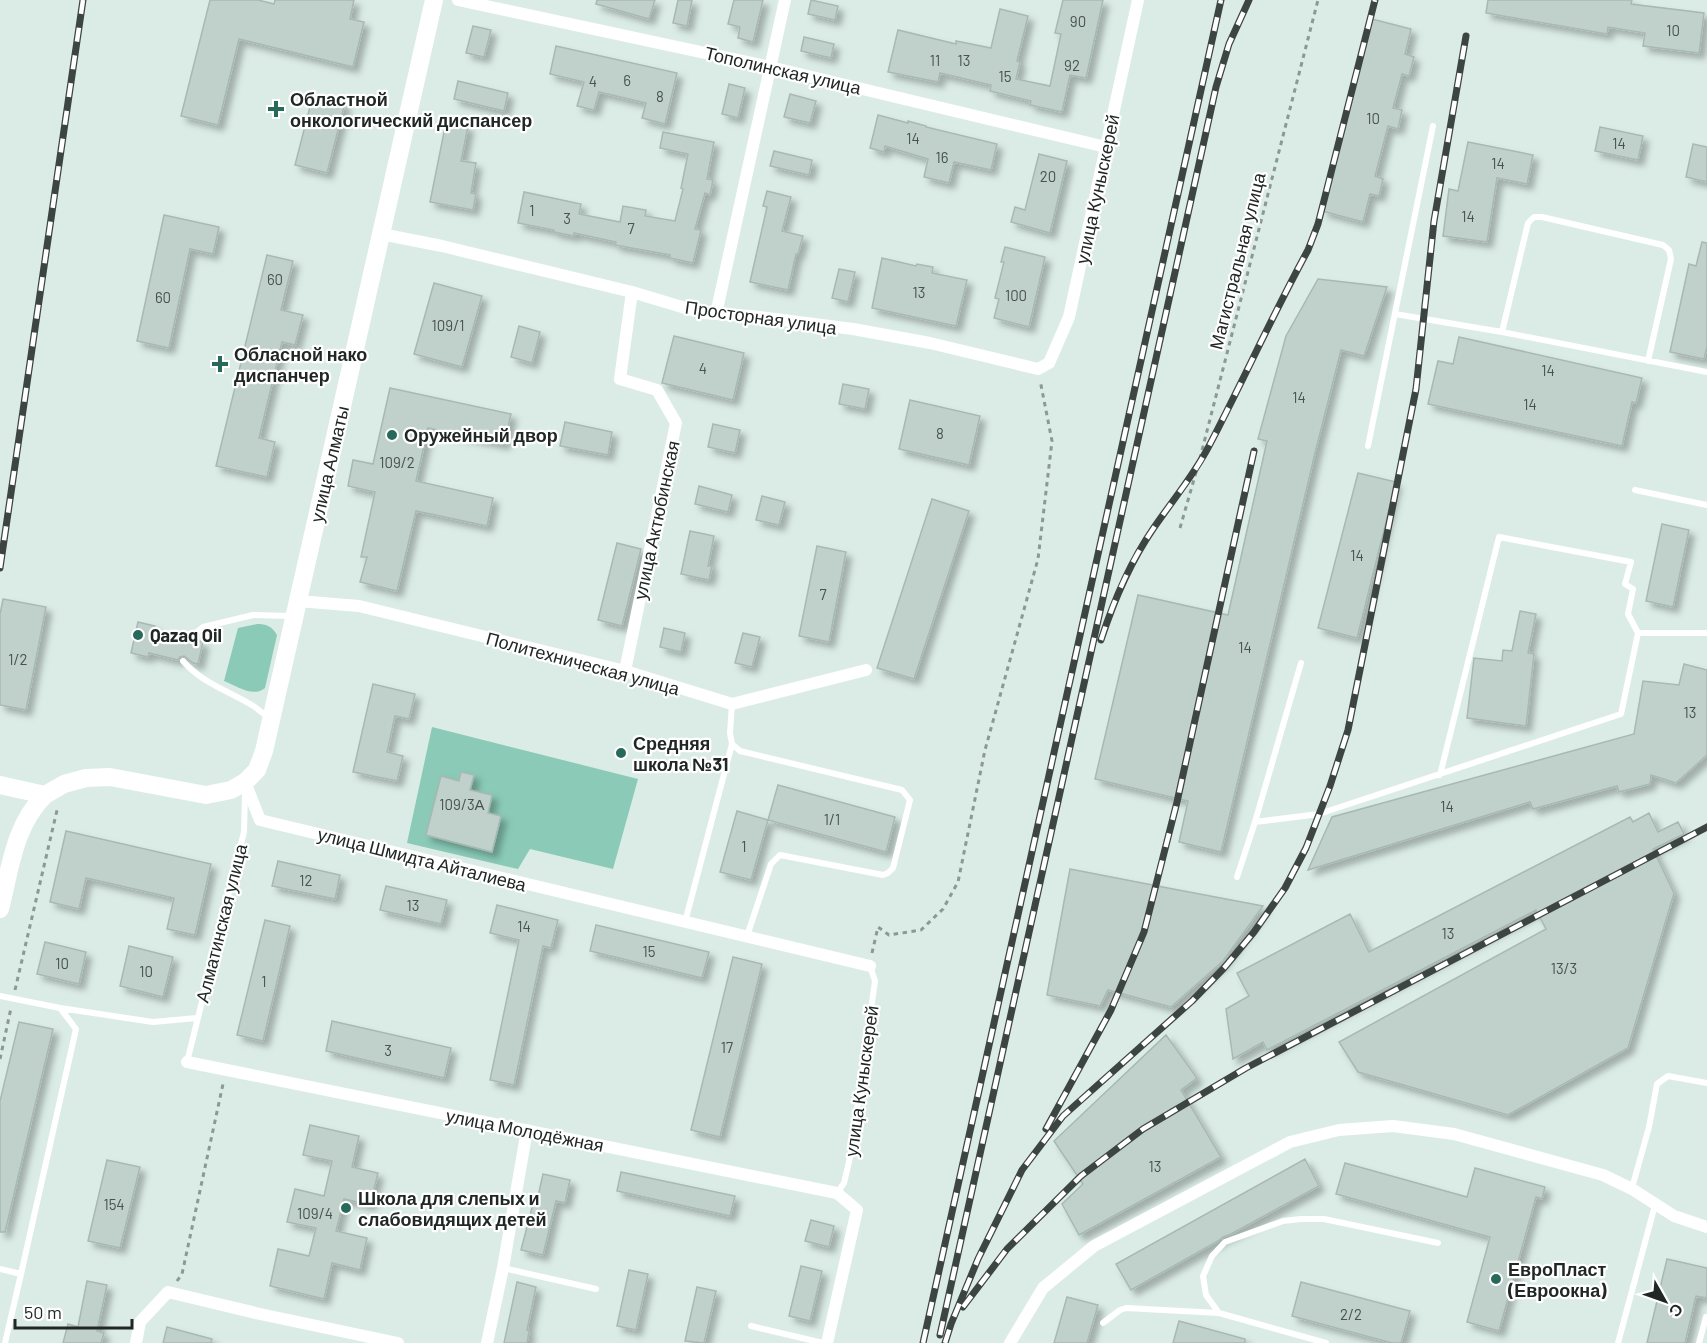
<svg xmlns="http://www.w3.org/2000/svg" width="1707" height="1343" font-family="Barlow,sans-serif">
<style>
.green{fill:#8acab7}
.building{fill:#c0d1cb;stroke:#a8b8b3;stroke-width:1.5;filter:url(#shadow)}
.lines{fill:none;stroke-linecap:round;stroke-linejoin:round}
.path{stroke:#8b9894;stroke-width:3;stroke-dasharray:4.5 4.5;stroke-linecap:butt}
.lane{stroke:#fff;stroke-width:6}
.street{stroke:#fff;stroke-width:12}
.secondary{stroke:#fff;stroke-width:18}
.rail-casing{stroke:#3d4543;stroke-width:7}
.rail{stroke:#fff;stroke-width:4.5;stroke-dasharray:14;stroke-linecap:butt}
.poi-dot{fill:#286a5a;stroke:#fff;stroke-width:2}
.labels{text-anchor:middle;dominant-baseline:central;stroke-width:4.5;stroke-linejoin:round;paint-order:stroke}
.number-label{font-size:15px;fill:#48524e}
.street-label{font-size:18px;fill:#202725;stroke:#fff}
.poi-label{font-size:18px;font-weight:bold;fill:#202725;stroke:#fff;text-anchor:start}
</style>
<defs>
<filter id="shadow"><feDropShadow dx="5.5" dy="5.5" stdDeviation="3" flood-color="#0004"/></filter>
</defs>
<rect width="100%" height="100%" fill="#dbece6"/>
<path class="green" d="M 257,624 C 266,624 272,626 277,635 L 265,688 C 253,698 237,686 224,681 L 238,628 Z
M 432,727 L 638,779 L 613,869 L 530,849 L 518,869 L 407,843 Z"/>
<path class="building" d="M 210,0 L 258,0 L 274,4 L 275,0 L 354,0 L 350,19 L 364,22 L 353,67 L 239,39 L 218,125 L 181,116 Z
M 597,0 L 655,0 L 649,19 L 596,4 Z
M 678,0 L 692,0 L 687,26 L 673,23 Z
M 734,0 L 763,0 L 753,42 L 738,38 L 740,27 L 728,24 Z
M 811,0 L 838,6 L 835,20 L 808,14 Z
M 1063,0 L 1103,0 L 1086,78 L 1070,75 L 1062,112 L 1030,105 L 1031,101 L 990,91 L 991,85 L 940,73 L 938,82 L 888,72 L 898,30 L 956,44 L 956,41 L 991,48 L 1000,9 L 1028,16 L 1017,61 L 1020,62 L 1016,79 L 1050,86 L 1061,34 L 1055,33 Z
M 1488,0 L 1632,0 L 1631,4 L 1704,13 L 1699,53 L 1643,46 L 1645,33 L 1608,27 L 1607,34 L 1486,13 Z
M 1372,19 L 1411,29 L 1405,54 L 1414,57 L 1409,76 L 1402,74 L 1393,108 L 1402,110 L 1398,129 L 1388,126 L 1375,176 L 1383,179 L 1379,196 L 1370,194 L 1363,222 L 1322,211 Z
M 473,26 L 491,30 L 484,57 L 466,53 Z
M 804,37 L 834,44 L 831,58 L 801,51 Z
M 556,46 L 677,73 L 665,124 L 642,118 L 646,103 L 599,92 L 594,110 L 577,106 L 584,82 L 550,74 Z
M 458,81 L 508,93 L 504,111 L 454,99 Z
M 729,84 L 745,88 L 738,118 L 722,114 Z
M 790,94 L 816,101 L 810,123 L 784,117 Z
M 313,95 L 345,103 L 327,173 L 295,165 Z
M 878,115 L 908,123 L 908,121 L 926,126 L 926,127 L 997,144 L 991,170 L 954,162 L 949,183 L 924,177 L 928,159 L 885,146 L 884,152 L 870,148 Z
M 446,122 L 468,126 L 461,161 L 476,163 L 471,193 L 476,194 L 473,210 L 430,202 Z
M 1600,127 L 1643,136 L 1638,160 L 1595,151 Z
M 663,132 L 714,142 L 707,179 L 713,180 L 710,195 L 705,193 L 695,229 L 701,230 L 693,263 L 670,258 L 670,255 L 615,245 L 616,242 L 574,233 L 574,236 L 554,232 L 554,230 L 518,223 L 524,192 L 581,204 L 579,214 L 620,222 L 623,206 L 646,210 L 645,216 L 675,221 L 683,189 L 681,188 L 688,154 L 660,148 Z
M 1468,142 L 1533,155 L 1527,184 L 1497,178 L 1487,242 L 1443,236 L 1449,189 L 1458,191 Z
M 1693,144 L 1707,147 L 1707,182 L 1686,177 Z
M 774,151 L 812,160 L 809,175 L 770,166 Z
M 1039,154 L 1067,161 L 1050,233 L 1011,222 L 1015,207 L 1025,210 Z
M 767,191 L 791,197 L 782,231 L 803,236 L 798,254 L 796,254 L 788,290 L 750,282 L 767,207 L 763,206 Z
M 164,215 L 219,227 L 213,254 L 190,249 L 169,348 L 137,341 Z
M 1702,242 L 1707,243 L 1707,347 L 1704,359 L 1670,352 L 1689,264 L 1696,266 Z
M 1005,247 L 1045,257 L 1029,327 L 994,318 L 999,299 L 995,298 L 1004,262 L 1001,262 Z
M 267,255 L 293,261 L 281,310 L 303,315 L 295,345 L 282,342 L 259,438 L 275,442 L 267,477 L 216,466 Z
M 882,258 L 916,266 L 917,264 L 933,267 L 932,273 L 967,280 L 956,326 L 872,308 Z
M 839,269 L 855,272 L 848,302 L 832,298 Z
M 1318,279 L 1387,287 L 1364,356 L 1341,350 L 1315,453 L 1221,852 L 1179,842 L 1188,801 L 1095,779 L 1138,595 L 1228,615 L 1267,441 L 1258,439 L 1286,336 Z
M 434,283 L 482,296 L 462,367 L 414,354 Z
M 519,326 L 540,332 L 532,363 L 511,357 Z
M 674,336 L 744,353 L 733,400 L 662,383 Z
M 1459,337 L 1642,378 L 1636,403 L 1632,402 L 1622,446 L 1428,404 L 1438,361 L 1453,364 Z
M 843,384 L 869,389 L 865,409 L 839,404 Z
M 390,388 L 511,414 L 504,444 L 428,428 L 416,481 L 493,498 L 487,526 L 416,511 L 397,591 L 360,582 L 367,557 L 361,557 L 375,492 L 348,486 L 353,460 L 373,464 Z
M 910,400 L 980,416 L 969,465 L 899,449 Z
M 565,422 L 612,432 L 608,455 L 560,446 Z
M 713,424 L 740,430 L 735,453 L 708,447 Z
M 1358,473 L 1396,482 L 1357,638 L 1318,628 Z
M 699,486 L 732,495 L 728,512 L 695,504 Z
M 762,496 L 785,502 L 779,525 L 756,520 Z
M 932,499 L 969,511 L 914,679 L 877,668 Z
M 1662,524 L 1689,530 L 1673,607 L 1646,601 Z
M 690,531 L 714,536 L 708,566 L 712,566 L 709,580 L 681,574 Z
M 617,543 L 641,549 L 622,626 L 598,620 Z
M 817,546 L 846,552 L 829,642 L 799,636 Z
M 3,599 L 46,607 L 26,710 L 0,705 L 0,614 Z
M 1520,611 L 1536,614 L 1528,653 L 1534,654 L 1526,726 L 1467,718 L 1474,658 L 1502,661 L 1503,650 L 1512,651 Z
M 138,622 L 155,626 L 154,631 L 183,638 L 184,642 L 187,644 L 195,640 L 203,642 L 198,664 L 193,663 L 184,656 L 180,657 L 178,660 L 149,653 L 148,657 L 131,653 Z
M 664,628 L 685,633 L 681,652 L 660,647 Z
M 743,633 L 760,637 L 752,667 L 735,663 Z
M 1684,664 L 1707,670 L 1707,755 L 1676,783 L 1651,775 L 1650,784 L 1619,792 L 1617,786 L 1533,809 L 1530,802 L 1308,870 L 1332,817 L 1634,734 L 1643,681 L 1679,685 Z
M 373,684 L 415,694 L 409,719 L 395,716 L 387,752 L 403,756 L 397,781 L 353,772 Z
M 461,772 L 474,775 L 470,790 L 492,795 L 488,813 L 501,816 L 492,852 L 426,835 L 441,776 L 459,781 Z
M 778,785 L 895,817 L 886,852 L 768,820 Z
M 737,811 L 768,820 L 751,880 L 720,872 Z
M 1649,813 L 1658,832 L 1678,822 L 1684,834 L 1653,849 L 1674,893 L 1628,1048 L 1508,1115 L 1358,1072 L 1339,1042 L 1546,929 L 1536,910 L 1267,1050 L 1263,1042 L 1233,1059 L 1226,1009 L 1249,996 L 1237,973 L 1350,914 L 1369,952 L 1630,817 L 1633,822 Z
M 66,831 L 211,864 L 195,935 L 167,929 L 174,898 L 86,878 L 79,909 L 50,902 Z
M 278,861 L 340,875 L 335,899 L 272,886 Z
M 1070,869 L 1168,888 L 1263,906 L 1223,961 L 1171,1007 L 1108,990 L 1100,1006 L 1047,995 Z
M 386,886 L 447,900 L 441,924 L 380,910 Z
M 497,905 L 558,920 L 551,948 L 543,946 L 514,1085 L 490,1080 L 519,940 L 490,933 Z
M 265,920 L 290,926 L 263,1041 L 237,1035 Z
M 596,925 L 709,952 L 702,978 L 590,951 Z
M 45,942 L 86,952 L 79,984 L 37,974 Z
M 129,946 L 173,957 L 163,997 L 120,986 Z
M 733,957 L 762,964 L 720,1137 L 691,1130 Z
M 332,1021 L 451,1048 L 444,1078 L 326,1051 Z
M 19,1022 L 53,1029 L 5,1232 L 0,1232 L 0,1101 Z
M 1166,1035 L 1197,1078 L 1181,1090 L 1221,1157 L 1079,1235 L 1062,1204 L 1083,1184 L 1054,1141 Z
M 310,1125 L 359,1136 L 352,1167 L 378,1173 L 370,1205 L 344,1199 L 336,1231 L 367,1238 L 360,1270 L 332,1263 L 324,1299 L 270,1286 L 278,1249 L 309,1256 L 316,1228 L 287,1222 L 295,1189 L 324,1196 L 332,1161 L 303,1155 Z
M 1305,1159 L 1319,1186 L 1231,1234 L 1223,1237 L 1218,1241 L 1131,1290 L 1116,1264 Z
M 107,1160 L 140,1167 L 120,1248 L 88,1241 Z
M 1345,1163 L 1467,1197 L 1475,1168 L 1545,1187 L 1542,1199 L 1536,1197 L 1499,1331 L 1467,1322 L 1490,1237 L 1336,1194 Z
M 621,1172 L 735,1196 L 730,1216 L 617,1191 Z
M 543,1174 L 570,1180 L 565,1203 L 556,1201 L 543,1255 L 521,1250 L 534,1200 L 537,1201 Z
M 811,1220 L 834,1226 L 829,1247 L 805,1241 Z
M 1667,1259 L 1707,1268 L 1707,1298 L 1696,1296 L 1685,1343 L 1647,1343 Z
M 801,1266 L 822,1271 L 810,1321 L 789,1316 Z
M 629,1270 L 648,1274 L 636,1330 L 617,1326 Z
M 87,1281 L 107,1285 L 97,1331 L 104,1333 L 101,1343 L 63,1343 L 68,1324 L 78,1327 Z
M 517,1282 L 536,1287 L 527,1330 L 529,1331 L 527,1343 L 504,1343 Z
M 1301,1282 L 1410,1311 L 1401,1343 L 1392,1343 L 1292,1316 Z
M 697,1287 L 716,1291 L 704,1343 L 685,1341 Z
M 1067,1297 L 1098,1305 L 1087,1343 L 1054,1343 Z
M 1179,1321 L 1245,1339 L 1245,1343 L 1173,1343 Z
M 167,1327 L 212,1339 L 211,1343 L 163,1343 Z"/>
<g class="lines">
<path class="path" d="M 1180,528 L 1199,462 L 1318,0
M 872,953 L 878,927 L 889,935 L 921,930 L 943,909 L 958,882 L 985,750 L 1038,559 L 1052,441 L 1040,380
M 15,990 L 58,806
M 0,1059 L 11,1008
M 177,1281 L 182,1274 L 223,1084"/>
<path class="lane" d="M 1395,314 L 1502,332 L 1707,372
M 1502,332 L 1528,223 L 1534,217 L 1542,217 L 1663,245 L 1669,250 L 1671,259 L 1648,361
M 1368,446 L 1433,126
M 1635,490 L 1707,505
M 1638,633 L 1707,633
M 188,639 L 203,627 L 253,615 L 291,616
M 183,661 C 201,682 226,690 250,704 C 257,708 263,713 269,718
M 732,704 L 730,733 L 732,744 L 740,751 L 902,790 L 910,800 L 893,868 L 888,873 L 883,875 L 780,855 L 771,864 L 747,936
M 1255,822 L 1319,814 L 1621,714 L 1638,633 L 1628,614 L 1633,589 L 1625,584 L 1631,562 L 1499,537 L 1440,775
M 1237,877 L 1255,822 L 1301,663
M 685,922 L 732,744
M 0,996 L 60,1008 L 76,1029 L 21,1274
M 60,1008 L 153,1022 L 197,1018
M 187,1062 L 244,832 L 245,792
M 1632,1188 L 1649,1127 L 1657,1084 L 1668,1076 L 1707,1083
M 837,1193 L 844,1183 L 851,1153 L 875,981 L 870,966
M 503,1268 L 596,1289
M 0,1269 L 21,1274 L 5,1343
M 1103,1323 L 1120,1310 L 1126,1308 L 1219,1313
M 751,1326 L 823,1343
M 1326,1343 L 1219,1313 L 1206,1295 L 1203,1276 L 1212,1256 L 1225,1242 L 1283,1221 L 1301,1219 L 1324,1219 L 1438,1243
M 1618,1343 L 1655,1205
M 1699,1343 L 1706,1317 L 1707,1318"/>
<path class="street" d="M 458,0 L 770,67 L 1106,147
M 381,234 L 442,246 L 632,292 L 702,313 L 751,316 L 853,329 L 930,343 L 1038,369 L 1049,363 L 1069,317 L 1138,0
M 716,314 L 785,0
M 298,601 L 359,606 L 625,671 L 732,704 L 866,670
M 625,671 L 676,423 L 657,390 L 620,379 L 632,292
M 245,782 L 260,820 L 870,966
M 187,1062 L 837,1193 L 857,1210 L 827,1343
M 136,1343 L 140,1322 L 168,1292 L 260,1314 L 398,1343
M 487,1343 L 503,1268 L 527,1130
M 1010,1343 L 1043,1288 L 1094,1246 L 1290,1142 L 1339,1130 L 1393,1126 L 1454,1134 L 1603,1175 L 1632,1189 L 1674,1216 L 1707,1227"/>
<path class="secondary" d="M 0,785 L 45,795 L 64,784 L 86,778 L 110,777 L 206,795 L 231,790 L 245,782 L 257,770 L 264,751 L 434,0
M 0,909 C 10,870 14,825 45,795"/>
<defs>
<path id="rail" d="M 0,568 L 83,0
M 1101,640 C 1114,600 1129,564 1153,529 C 1172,501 1194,475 1209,446 C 1243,381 1273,314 1308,250 L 1318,224 L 1375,0
M 1046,1129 L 1111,1010 L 1144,932 L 1177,802 L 1254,451
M 963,1307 L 1007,1249 L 1081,1176 L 1143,1129 L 1246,1068 L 1707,827
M 940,1335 L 1216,87 L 1229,44 L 1249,0
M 923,1343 L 1221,0
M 945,1343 L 951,1324 L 978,1259 L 1022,1170 L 1063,1116 L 1192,1001 L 1224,968 L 1254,932 L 1285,888 L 1306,848 L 1330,786 L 1348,730 L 1416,389 L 1434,221 L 1466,36"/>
</defs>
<use href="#rail" class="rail-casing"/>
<use href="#rail" class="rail"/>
</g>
<g class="poi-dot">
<path d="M273 100h6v6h6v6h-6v6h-6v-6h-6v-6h6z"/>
<path d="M217 355h6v6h6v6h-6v6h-6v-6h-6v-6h6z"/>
<circle cx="392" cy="435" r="6"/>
<circle cx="138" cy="635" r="6"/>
<circle cx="621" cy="753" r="6"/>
<circle cx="346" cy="1208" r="6"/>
<circle cx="1496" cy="1279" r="6"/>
</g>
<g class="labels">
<g class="number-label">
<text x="1078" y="21">90</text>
<text x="1673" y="30">10</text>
<text x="935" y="60">11</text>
<text x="964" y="60">13</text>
<text x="1072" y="65">92</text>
<text x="1005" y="76">15</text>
<text x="627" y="80">6</text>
<text x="593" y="81">4</text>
<text x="660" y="96">8</text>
<text x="1373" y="118">10</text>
<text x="913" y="138">14</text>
<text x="1619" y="143">14</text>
<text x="942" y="157">16</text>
<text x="1498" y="163">14</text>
<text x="1048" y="176">20</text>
<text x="532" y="210">1</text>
<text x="1468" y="216">14</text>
<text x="567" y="218">3</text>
<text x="631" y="228">7</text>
<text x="275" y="279">60</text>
<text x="919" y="292">13</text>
<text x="1016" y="295">100</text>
<text x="163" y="297">60</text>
<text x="448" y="325">109/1</text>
<text x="703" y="368">4</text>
<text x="1548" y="370">14</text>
<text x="1299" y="397">14</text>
<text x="1530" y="404">14</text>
<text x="940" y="433">8</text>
<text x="397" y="462">109/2</text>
<text x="1357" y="555">14</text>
<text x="823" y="594">7</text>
<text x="1245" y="647">14</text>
<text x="18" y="659">1/2</text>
<text x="1690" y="712">13</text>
<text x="462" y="804">109/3А</text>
<text x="1447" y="806">14</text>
<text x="832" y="819">1/1</text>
<text x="744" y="846">1</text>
<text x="306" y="880">12</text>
<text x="413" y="905">13</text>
<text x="524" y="926">14</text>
<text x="1448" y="933">13</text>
<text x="649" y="951">15</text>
<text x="62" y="963">10</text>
<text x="1564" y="968">13/3</text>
<text x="146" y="971">10</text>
<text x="264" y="981">1</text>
<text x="727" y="1047">17</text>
<text x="388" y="1050">3</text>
<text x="1155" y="1166">13</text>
<text x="114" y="1204">154</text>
<text x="315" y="1213">109/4</text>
<text x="1351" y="1314">2/2</text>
</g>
<g class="street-label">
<text transform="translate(783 70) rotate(13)">Тополинская улица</text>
<text transform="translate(1097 189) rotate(-78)">улица Куныскерей</text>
<text transform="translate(1237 261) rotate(-76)">Магистральная улица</text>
<text transform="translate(761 317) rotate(8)">Просторная улица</text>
<text transform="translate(329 464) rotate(-77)">улица Алматы</text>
<text transform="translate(656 520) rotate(-78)">улица Актюбинская</text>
<text transform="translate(583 663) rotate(15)">Политехническая улица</text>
<text transform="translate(422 859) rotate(14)">улица Шмидта Айталиева</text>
<text transform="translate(221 923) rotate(-76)">Алматинская улица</text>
<text transform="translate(861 1081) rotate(-82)">улица Куныскерей</text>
<text transform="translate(525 1130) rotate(11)">улица Молодёжная</text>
</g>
<g class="poi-label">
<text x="290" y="99">Областной<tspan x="290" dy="21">онкологический диспансер</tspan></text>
<text x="234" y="354">Обласной нако<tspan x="234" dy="21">диспанчер</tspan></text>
<text x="404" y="435">Оружейный двор</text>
<text x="150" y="635">Qazaq Oil</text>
<text x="633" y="743">Средняя<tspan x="633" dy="21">школа №31</tspan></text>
<text x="358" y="1198">Школа для слепых и<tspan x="358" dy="21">слабовидящих детей</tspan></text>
<text x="1508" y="1269">ЕвроПласт<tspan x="1508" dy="21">(Евроокна)</tspan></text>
</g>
</g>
<g transform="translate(1665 1301) rotate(130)" stroke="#ffffff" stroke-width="4.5" paint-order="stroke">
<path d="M0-4.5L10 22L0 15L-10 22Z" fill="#202725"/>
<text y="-9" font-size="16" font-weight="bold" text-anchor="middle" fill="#202725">С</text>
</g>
<path d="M15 1319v9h117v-9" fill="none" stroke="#202725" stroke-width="3"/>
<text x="24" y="1319" font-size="18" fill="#202725" stroke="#ffffff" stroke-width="4.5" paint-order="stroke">50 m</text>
</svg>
